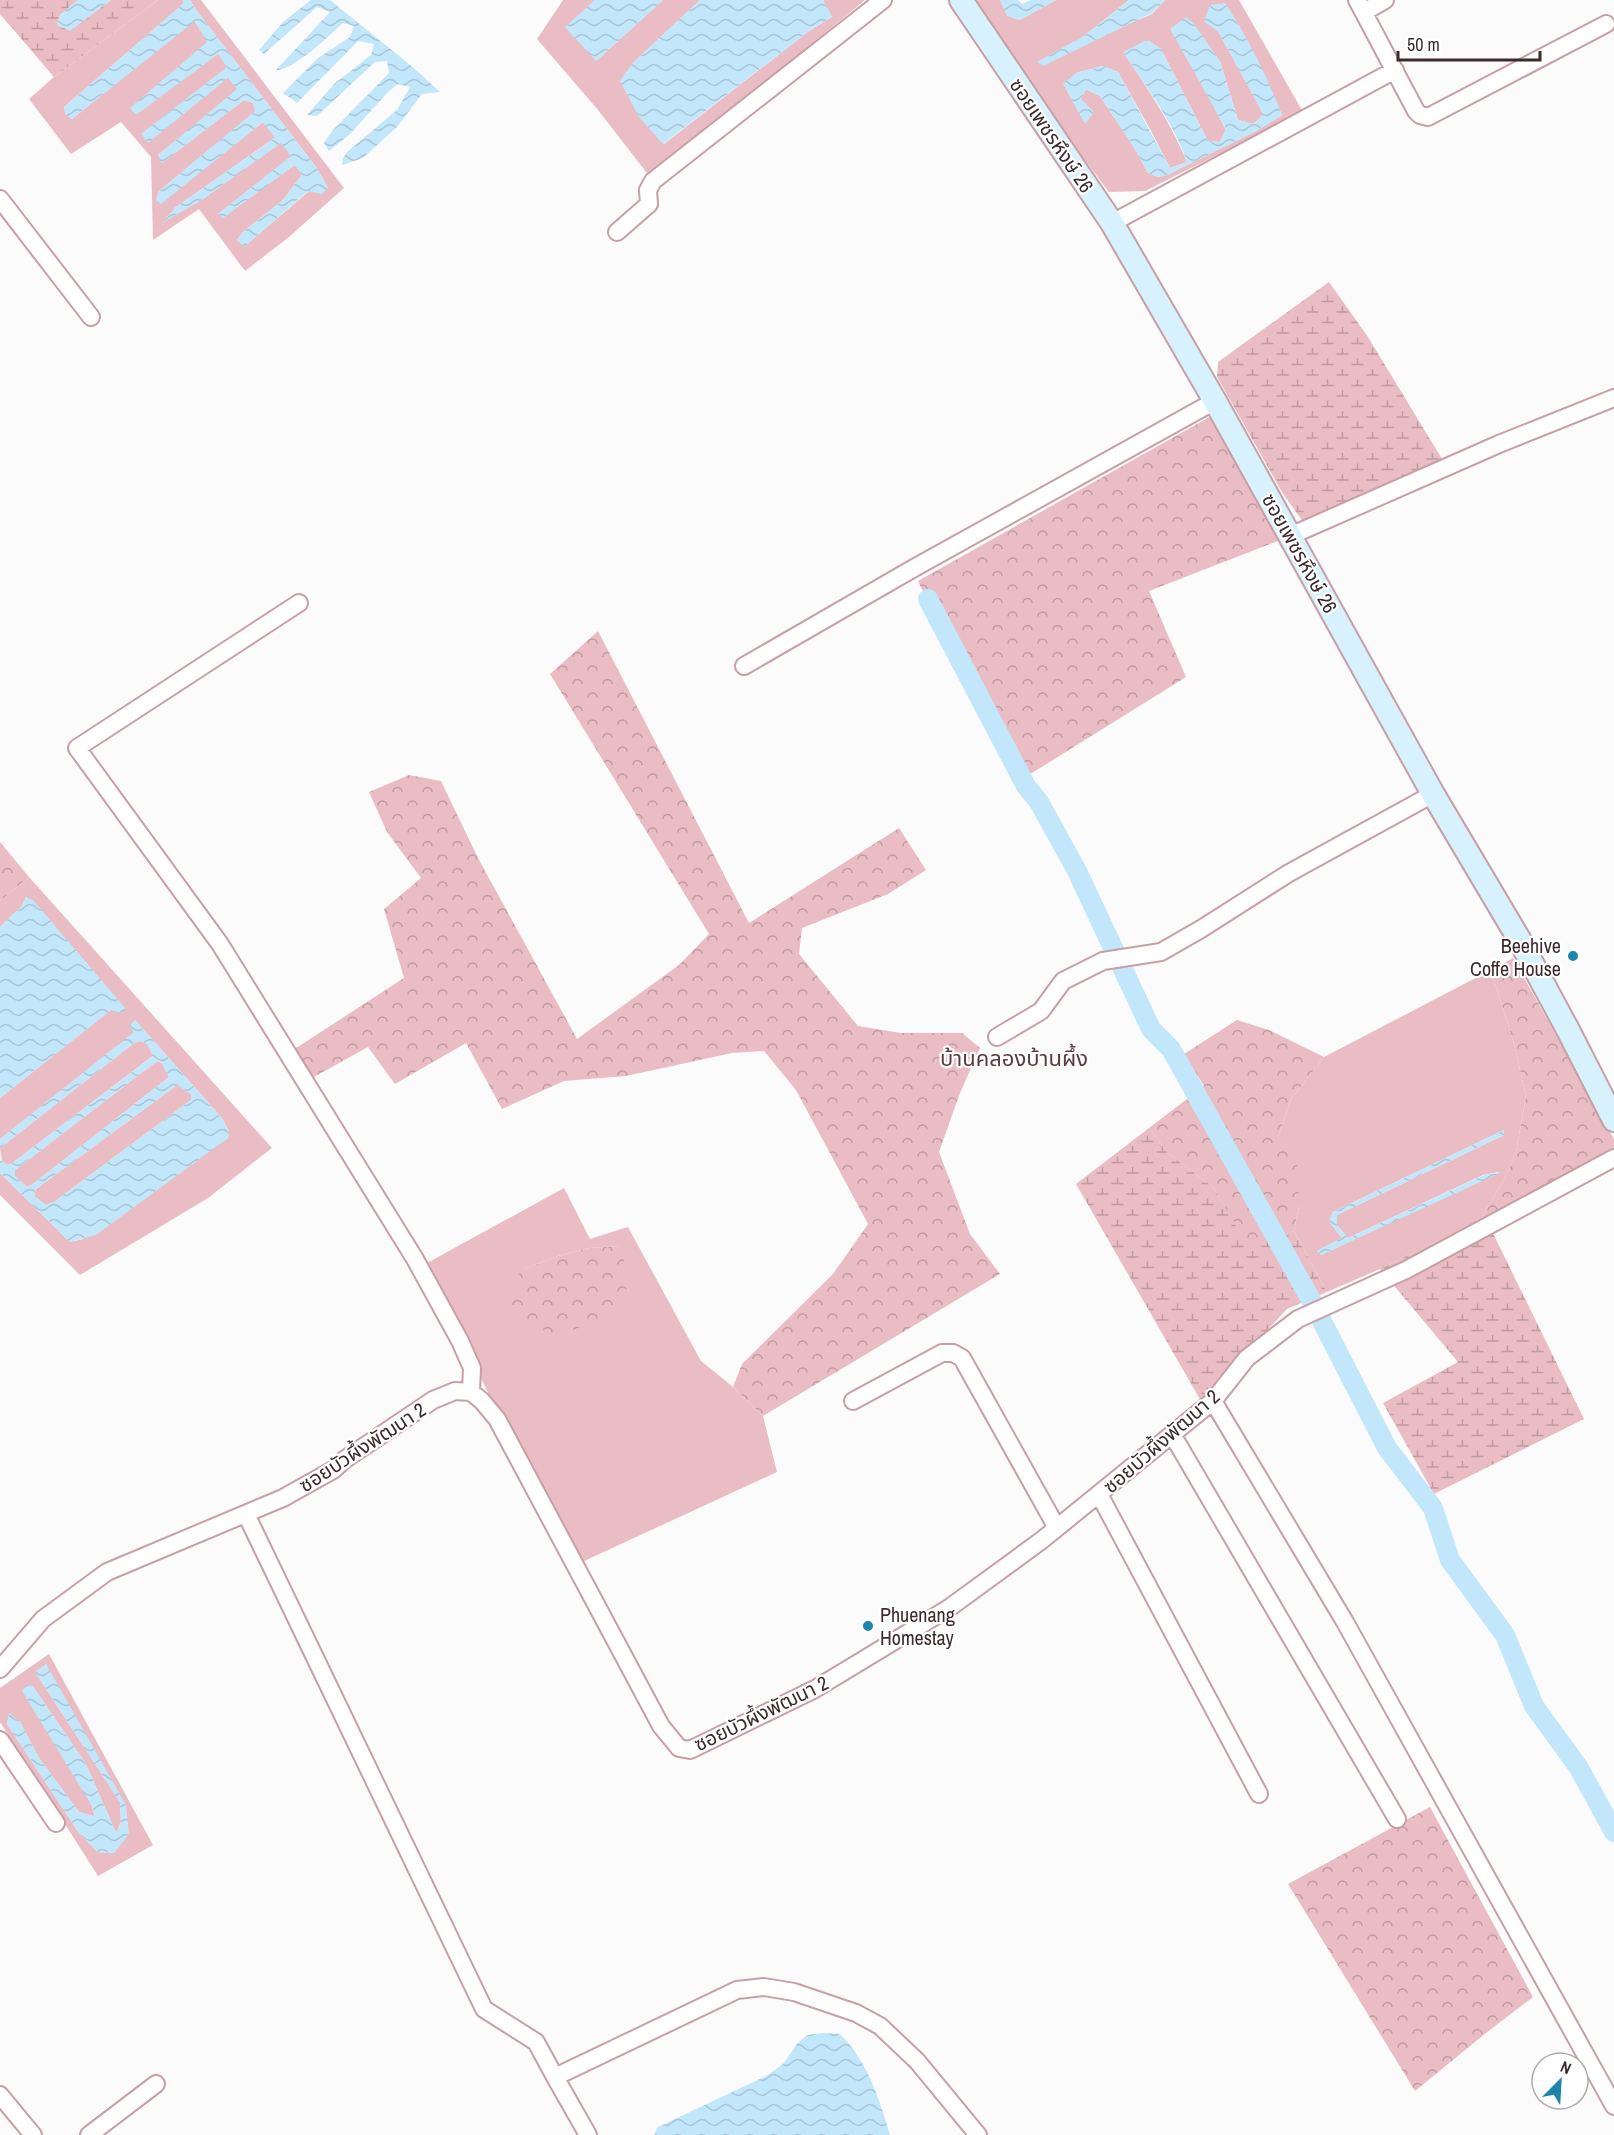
<svg xmlns="http://www.w3.org/2000/svg" width="1614" height="2135" font-family="'Archivo Narrow','Noto Sans Thai',sans-serif">
<style>
.grass{fill:#eabdc4;fill-rule:evenodd}
.forest{fill:url(#forest-crowns)}
.wetland{fill:url(#wetland-marsh)}
.water{fill:url(#water-waves);fill-rule:evenodd}
.lines{fill:none;stroke-linecap:round;stroke-linejoin:round}
.canal{stroke:#c2e7fb;stroke-width:20}
.street-casing{stroke:#c89fa5;stroke-width:20}
.secondary-casing{stroke:#c89fa5;stroke-width:26}
.street{stroke:#fff;stroke-width:16}
.secondary{stroke:#d7f1fd;stroke-width:22}
.poi-dot{fill:#1d84ad;stroke:#fff;stroke-width:2}
.labels{text-anchor:middle;dominant-baseline:central;stroke-width:4.5;stroke-linejoin:round;paint-order:stroke}
.street-label{font-size:20px;fill:#3c2b2e;stroke:#fff}
.poi-label{font-size:20px;fill:#3c2b2e;stroke:#fff;text-anchor:end}
.quarter-label{font-size:22px;fill:#5d3b41;stroke:#fff}
</style>
<defs>
<pattern id="forest-crowns" width="20" height="18" patternUnits="userSpaceOnUse" patternTransform="scale(1.5)"><rect width="20" height="18" fill="#eabdc4"/><path d="M2 6a3 3 0 1 1 6 0M12 15a3 3 0 1 1 6 0" fill="none" stroke="#bf9aa0"/></pattern>
<pattern id="wetland-marsh" width="20" height="14" patternUnits="userSpaceOnUse" patternTransform="scale(1.5)"><rect width="20" height="14" fill="#eabdc4"/><path d="M1 5h8M5 5V1M11 12h8M15 12V8" fill="none" stroke="#bf9aa0"/></pattern>
<pattern id="water-waves" width="16" height="10" patternUnits="userSpaceOnUse" patternTransform="scale(1.5)"><rect width="16" height="10" fill="#c2e7fb"/><path d="M0 5q4-4 8 0t8 0" fill="none" stroke="#a8c6d7"/></pattern>
</defs>
<rect width="100%" height="100%" fill="#fbfbfb"/>
<path class="grass" d="M 158,0 L 183,0 L 183,4 L 64,107 L 66,115 L 72,119 L 194,20 L 208,42 L 131,108 L 136,114 L 218,53 L 227,67 L 148,142 L 228,77 L 238,90 L 158,155 L 163,162 L 244,100 L 253,103 L 256,111 L 159,191 L 156,200 L 161,203 L 263,122 L 276,137 L 176,207 L 164,221 L 203,199 L 281,142 L 292,156 L 218,214 L 295,165 L 302,175 L 283,200 L 243,232 L 237,240 L 245,246 L 309,191 L 328,188 L 316,167 L 194,7 L 190,0 L 201,0 L 344,188 L 289,237 L 245,271 L 199,209 L 153,240 L 151,157 L 121,122 L 71,154 L 29,99 L 54,77 Z
M 563,0 L 595,0 L 594,2 L 596,61 L 663,0 L 700,0 L 631,65 L 664,144 L 809,31 L 832,17 L 823,0 L 865,0 L 650,177 L 598,110 L 537,39 Z
M 964,0 L 1000,0 L 1007,15 L 1020,20 L 1056,0 L 1129,0 L 1084,36 L 1038,62 L 1152,14 L 1165,0 L 1239,0 L 1303,112 L 1145,191 L 1109,192 ZM 1204,21 L 1238,23 L 1282,115 L 1258,130 L 1167,175 L 1158,177 L 1148,173 L 1135,149 L 1100,96 L 1086,89 L 1081,99 L 1076,73 L 1102,66 L 1118,72 L 1151,131 L 1170,168 L 1187,162 C 1171,123 1147,88 1124,53 L 1147,40 L 1161,49 L 1208,141 L 1220,142 L 1226,130 L 1214,107 L 1220,61 L 1238,120 L 1253,124 L 1264,115 L 1218,31 Z
M 29,877 L 272,1148 L 208,1198 L 80,1275 L 0,1195 L 0,1173 L 70,1242 L 83,1239 L 228,1138 L 229,1131 L 221,1117 L 135,1020 L 135,1032 L 0,1139 L 0,1098 L 112,1009 L 121,1013 L 26,897 L 22,906 L 0,927 L 0,901 Z
M 1491,970 L 1514,1044 L 1526,1096 L 1516,1152 L 1505,1178 L 1480,1220 L 1380,1269 L 1327,1292 L 1294,1231 L 1299,1206 L 1278,1137 L 1291,1099 L 1324,1057 ZM 1504,1130 L 1504,1135 L 1337,1215 L 1337,1225 L 1348,1238 L 1483,1175 L 1499,1172 L 1321,1255 L 1317,1251 L 1342,1238 L 1329,1221 L 1333,1212 Z
M 140,1041 L 147,1044 L 154,1055 L 11,1164 L 8,1165 L 2,1162 L 0,1148 L 134,1043 Z
M 157,1061 L 162,1063 L 169,1077 L 33,1184 L 27,1187 L 15,1176 L 15,1170 Z
M 177,1085 L 191,1094 L 191,1100 L 54,1202 L 46,1205 L 34,1196 L 36,1189 Z
M 564,1188 L 590,1239 L 628,1227 L 701,1361 L 733,1387 L 763,1416 L 777,1472 L 582,1562 L 490,1397 L 427,1263 ZM 621,1246 L 521,1270 L 558,1256 L 589,1248 Z
M 49,1654 L 153,1845 L 98,1876 L 0,1722 L 0,1688 ZM 35,1672 L 126,1805 L 114,1853 L 98,1852 L 79,1833 L 7,1724 L 9,1714 L 20,1722 L 39,1758 L 79,1812 L 95,1817 L 92,1806 L 27,1685 L 32,1685 L 86,1764 L 116,1833 L 121,1822 L 120,1802 Z"/>
<path class="forest" d="M 1213,415 L 1283,539 L 1149,591 L 1186,677 L 1016,783 L 918,581 Z
M 598,631 L 749,923 L 899,828 L 926,870 L 888,894 L 802,928 L 799,954 L 858,1026 L 901,1033 L 962,1033 L 980,1048 L 960,1093 L 939,1152 L 970,1234 L 1000,1274 L 763,1416 L 733,1387 L 742,1364 L 833,1274 L 868,1224 L 796,1090 L 764,1051 L 732,1053 L 626,1076 L 564,1081 L 502,1109 L 466,1043 L 395,1084 L 368,1047 L 312,1078 L 293,1050 L 404,978 L 384,909 L 421,878 L 387,832 L 369,792 L 409,775 L 441,781 L 478,858 L 577,1039 L 679,965 L 709,934 L 550,674 Z
M 0,842 L 29,877 L 0,901 Z
M 1513,958 L 1614,1139 L 1614,1149 L 1480,1220 L 1505,1178 L 1516,1152 L 1526,1096 L 1514,1044 L 1491,970 Z
M 1237,1020 L 1269,1030 L 1324,1057 L 1291,1099 L 1278,1137 L 1297,1159 L 1299,1206 L 1294,1231 L 1249,1249 L 1214,1188 L 1168,1153 L 1149,1128 L 1204,1086 L 1184,1054 Z
M 621,1246 L 629,1282 L 618,1312 L 558,1336 L 512,1318 L 510,1297 L 521,1270 L 558,1256 L 589,1248 Z
M 1430,1807 L 1533,1997 L 1486,2033 L 1415,2091 L 1288,1884 Z"/>
<path class="wetland" d="M 0,0 L 78,0 L 60,15 L 57,25 L 70,30 L 111,0 L 158,0 L 54,77 L 0,14 Z
M 1329,282 L 1368,337 L 1442,459 L 1303,522 L 1282,492 L 1217,377 L 1218,362 Z
M 1149,1128 L 1168,1153 L 1214,1188 L 1249,1248 L 1294,1231 L 1327,1292 L 1287,1309 L 1201,1401 L 1076,1184 Z
M 1485,1217 L 1584,1419 L 1434,1494 L 1383,1403 L 1458,1362 L 1380,1269 Z"/>
<path class="water" d="M 78,0 L 111,0 L 70,31 L 57,25 L 60,15 Z
M 183,0 L 190,0 L 194,7 L 316,167 L 328,188 L 322,194 L 308,191 L 244,247 L 237,240 L 243,232 L 283,200 L 302,175 L 295,165 L 223,218 L 218,214 L 291,156 L 281,143 L 203,199 L 162,223 L 176,207 L 275,138 L 263,122 L 161,204 L 156,200 L 159,191 L 255,111 L 253,103 L 244,100 L 162,163 L 158,155 L 237,89 L 228,78 L 148,143 L 141,134 L 227,67 L 218,54 L 136,115 L 130,108 L 207,42 L 195,21 L 72,119 L 66,115 L 64,107 L 183,4 Z
M 311,0 L 330,0 L 415,69 L 440,92 L 422,94 L 397,127 L 363,158 L 342,165 L 343,158 L 347,152 L 397,110 L 410,87 L 398,84 L 388,92 L 349,135 L 329,151 L 324,143 L 333,130 L 389,73 L 387,61 L 375,62 L 317,116 L 307,115 L 334,84 L 371,55 L 374,44 L 358,41 L 297,103 L 283,93 L 318,58 L 350,37 L 354,26 L 343,23 C 326,38 298,67 275,71 L 330,12 L 317,7 L 264,54 L 259,50 L 283,22 Z
M 595,0 L 663,0 L 596,61 L 565,27 Z
M 700,0 L 823,0 L 832,17 L 809,31 L 663,144 L 639,117 L 620,81 L 631,65 Z
M 1000,0 L 1018,0 L 1022,4 L 1031,0 L 1056,0 L 1020,20 L 1007,16 Z
M 1129,0 L 1165,0 L 1152,13 L 1043,66 L 1037,62 L 1084,36 Z
M 1225,3 C 1248,38 1267,76 1282,115 L 1258,130 L 1167,175 L 1158,177 L 1148,173 L 1135,149 L 1100,96 L 1086,89 L 1081,99 L 1094,112 L 1085,124 L 1063,84 L 1076,73 L 1103,66 L 1118,72 L 1170,168 L 1187,162 C 1176,127 1144,83 1123,52 L 1147,40 L 1161,49 L 1208,141 L 1220,142 L 1226,129 L 1170,29 L 1186,17 L 1194,24 L 1220,61 L 1238,120 L 1254,124 L 1263,114 L 1218,31 L 1204,21 L 1210,5 Z
M 26,897 L 33,900 L 126,1009 L 121,1013 L 111,1010 L 0,1098 L 0,927 L 22,906 Z
M 135,1020 L 221,1117 L 229,1131 L 228,1138 L 96,1235 L 70,1242 L 0,1173 L 0,1160 L 8,1165 L 11,1164 L 153,1056 L 147,1044 L 140,1041 L 134,1043 L 0,1148 L 0,1139 L 134,1032 L 129,1026 ZM 157,1061 L 162,1063 L 169,1077 L 33,1184 L 27,1187 L 15,1176 L 15,1170 ZM 177,1085 L 191,1094 L 191,1100 L 54,1202 L 46,1205 L 34,1196 L 36,1189 Z
M 1504,1130 L 1504,1135 L 1337,1215 L 1337,1225 L 1348,1238 L 1484,1175 L 1502,1172 L 1321,1255 L 1317,1251 L 1342,1238 L 1329,1221 L 1333,1212 Z
M 46,1664 L 126,1805 L 129,1834 L 114,1853 L 98,1852 L 79,1833 L 7,1724 L 9,1713 L 20,1722 L 39,1758 L 79,1812 L 95,1816 L 92,1806 L 22,1691 L 27,1685 L 32,1685 L 86,1764 L 116,1833 L 121,1822 L 120,1802 L 35,1672 Z
M 822,2033 L 840,2034 C 868,2062 879,2098 890,2135 L 654,2135 L 658,2127 L 768,2075 L 784,2063 L 797,2044 L 807,2035 Z"/>
<g class="lines">
<path class="canal" d="M 928,599 L 1026,786 L 1039,802 L 1077,871 L 1151,1029 L 1171,1049 L 1311,1300 L 1387,1448 L 1433,1508 L 1450,1560 L 1505,1635 L 1534,1706 L 1579,1768 L 1614,1832"/>
<defs>
<path id="street" d="M 1357,0 L 1416,111 L 1420,115 L 1428,117 L 1606,24
M 1364,12 L 1385,0
M 0,199 L 91,317
M 1112,223 L 1395,70
M 617,232 L 649,204 L 648,190 L 653,181 L 883,0
M 1290,536 L 1499,444 L 1614,398
M 299,603 L 77,748 L 220,944 L 415,1259 L 460,1341 L 472,1368 L 471,1392
M 744,666 L 914,568 L 1215,401
M 997,1037 L 1041,1011 L 1063,981 L 1103,961 L 1161,952 L 1201,929 L 1289,873 L 1433,794
M 853,1401 L 942,1353 L 953,1353 L 962,1358 L 1057,1528
M 1213,1401 L 1345,1622 L 1614,2106
M 1172,1434 L 1397,1819
M 1099,1494 L 1259,1794
M 246,1514 L 484,2009 L 536,2042 L 555,2077
M 0,1669 L 43,1619 L 107,1572 L 283,1498 L 333,1470 L 344,1460 L 433,1400 L 455,1391 L 471,1392 L 482,1401 L 497,1419 L 661,1726 L 679,1748 L 690,1750 L 815,1689 L 949,1608 L 1042,1540 L 1213,1401 L 1247,1358 L 1298,1319 L 1406,1270 L 1614,1158
M 0,1740 L 56,1823
M 0,2095 L 33,2135
M 89,2135 L 156,2084
M 588,2135 L 555,2077 L 737,1990 L 764,1987 L 794,1992 L 856,2013 L 880,2026 L 917,2061 L 978,2135"/>
<path id="secondary" d="M 961,0 L 1112,223 L 1215,401 L 1433,794 L 1519,939 L 1568,1030 L 1614,1120"/>
</defs>
<use href="#street" class="street-casing"/>
<use href="#secondary" class="secondary-casing"/>
<use href="#street" class="street"/>
<use href="#secondary" class="secondary"/>
</g>
<g class="poi-dot">
<circle cx="1573" cy="956" r="6"/>
<circle cx="868" cy="1626" r="6"/>
</g>
<g class="labels">
<g class="street-label">
<text transform="translate(1052 135) rotate(56)">ซอยเพชรหึงษ์ 26</text>
<text transform="translate(1300 553) rotate(61)">ซอยเพชรหึงษ์ 26</text>
<text transform="translate(1161 1441) rotate(-41)">ซอยบัวผึ้งพัฒนา 2</text>
<text transform="translate(362 1447) rotate(-33)">ซอยบัวผึ้งพัฒนา 2</text>
<text transform="translate(761 1713) rotate(-26)">ซอยบัวผึ้งพัฒนา 2</text>
</g>
<g class="poi-label">
<text x="1561" y="945">Beehive<tspan x="1561" dy="23">Coffe House</tspan></text>
<text x="880" y="1614" text-anchor="start">Phuenang<tspan x="880" dy="23">Homestay</tspan></text>
</g>
<g class="quarter-label">
<text x="1014" y="1058">บ้านคลองบ้านผึ้ง</text>
</g>
</g>
<g transform="translate(1560 2081) rotate(24)"><circle r="28" fill="#ffffff" stroke="#b1aaab" stroke-width="1.5"/>
<path d="M0-4.5L10 22L0 15L-10 22Z" fill="#1d84ad"/>
<text y="-9" font-size="16" font-weight="bold" text-anchor="middle" fill="#3c2b2e">N</text>
</g>
<path d="M1398 51v9h142v-9" fill="none" stroke="#3c2b2e" stroke-width="3"/>
<text x="1407" y="51" font-size="18" fill="#3c2b2e" stroke="#ffffff" stroke-width="4.5" paint-order="stroke">50 m</text>
</svg>
